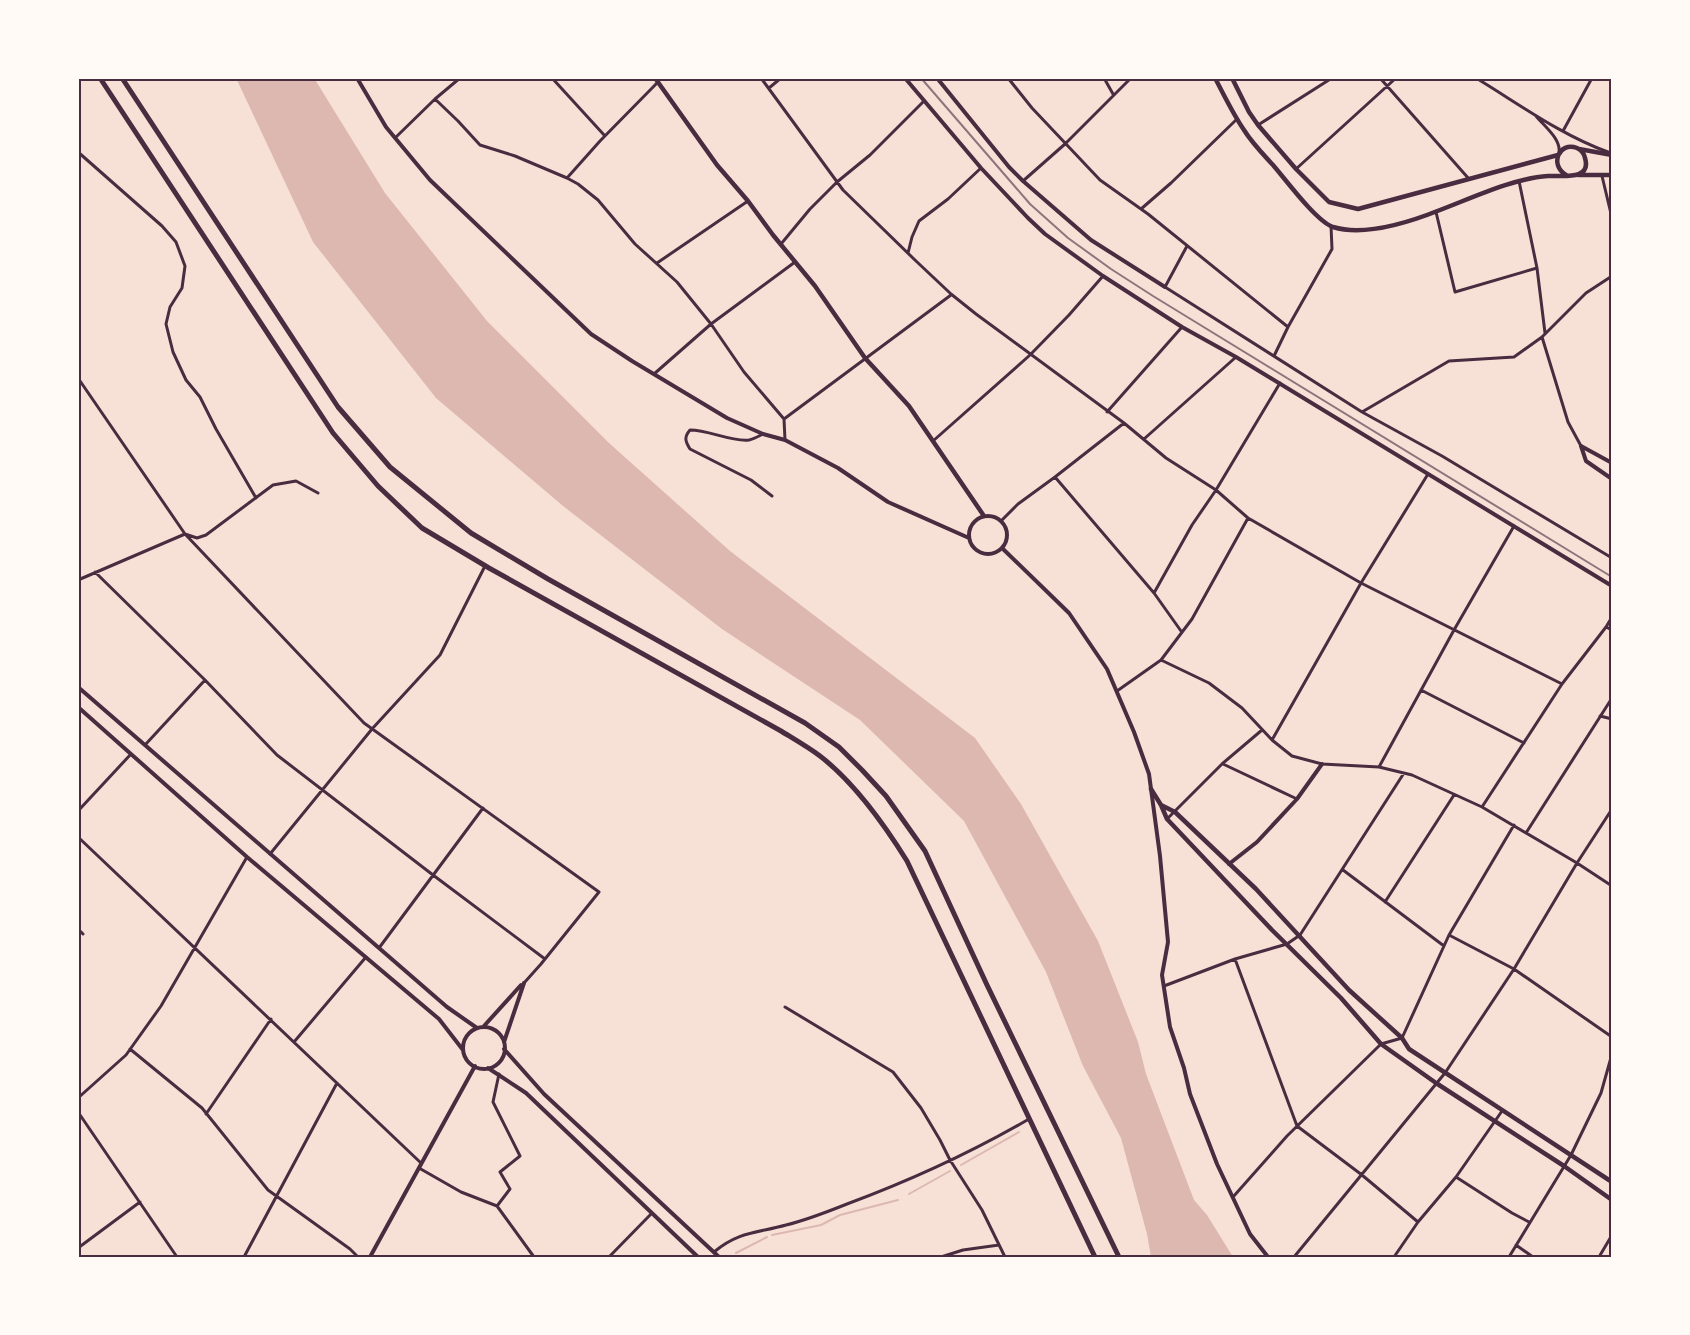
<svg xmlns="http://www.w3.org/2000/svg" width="1690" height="1335" font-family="'Zilla Slab',serif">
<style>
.water{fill:#dcb8b0}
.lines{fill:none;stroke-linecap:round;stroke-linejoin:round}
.stream{stroke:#dcb8b0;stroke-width:2}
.minor{stroke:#4a2c40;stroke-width:3}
.tertiary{stroke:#4a2c40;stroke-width:4}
.secondary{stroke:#4a2c40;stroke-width:4.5}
.trunk{stroke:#4a2c40;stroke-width:5}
.rail{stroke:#8f747c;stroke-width:2}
.neatline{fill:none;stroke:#4a2c40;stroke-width:2}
</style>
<rect width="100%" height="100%" fill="#f7e1d7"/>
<path class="water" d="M 236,78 L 314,78 L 385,193 L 487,321 L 609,443 L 730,551 L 975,738 L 1021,804 L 1098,941 L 1138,1042 L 1146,1074 L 1194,1200 L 1207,1215 L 1233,1257 L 1151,1257 L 1147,1234 L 1121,1138 L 1083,1066 L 1046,972 L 964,821 L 860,720 L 722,629 L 563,506 L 436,398 L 313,242 Z"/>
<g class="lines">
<path class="stream" d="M 961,1165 L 1019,1132
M 909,1194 L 950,1171
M 772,1235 L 821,1225 L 840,1215 L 898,1200
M 736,1253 L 767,1237"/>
<path class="minor" d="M 552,78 L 605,136
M 761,78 L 843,190 L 916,261 L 951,294 L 976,314 L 1124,423 L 1166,458 L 1216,490 L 1248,518 L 1361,583 L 1562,684
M 1008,78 L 1032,108 L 1100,180 L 1148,214 L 1288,327
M 1104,78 L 1113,94
M 1380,78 L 1469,179
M 1476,78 C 1519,104 1561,135 1608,152
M 769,88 L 781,78
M 435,99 L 458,121 L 480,145 L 515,156 L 567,178 L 578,184 L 598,200 L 635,244 L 677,282 L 711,324 L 744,372 L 784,419 L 785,440
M 1536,116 C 1544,126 1561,139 1559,152
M 1258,125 L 1332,78
M 1563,131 L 1592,78
M 395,138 L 435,99 L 460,78
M 78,152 L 162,226 L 176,242 L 185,266 L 182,288 L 170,307 L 166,324 L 173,352 L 186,380 L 200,397 L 216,429 L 256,498
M 1296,169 L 1396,78
M 1602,176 L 1612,218
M 567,178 L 600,141 L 658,82
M 1023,181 L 1065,144 L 1131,78
M 1519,181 L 1537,268 L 1545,333
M 1141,209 L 1171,183 L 1237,119
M 1436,212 L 1455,292 L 1537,268
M 781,244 L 810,209 L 837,182 L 870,155 L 924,101
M 1187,246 L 1165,287 L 1362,412 L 1442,456 L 1612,558
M 908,253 L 912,237 L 919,221 L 948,199 L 981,168
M 657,263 L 748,201
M 1542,337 L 1568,422 L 1581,446
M 1274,356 L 1288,327 L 1332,249 L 1331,226
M 654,374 L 711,324 L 795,262
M 78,378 L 185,534 L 364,723 L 599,892 L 541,964 L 524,983
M 1107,412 L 1182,327
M 1362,412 L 1449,361 L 1514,357 L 1542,337 L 1586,293 L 1612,276
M 784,419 L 951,295
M 763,434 C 759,436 754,439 749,440 C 731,442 709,430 690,430 C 684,437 685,441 690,449 L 751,480 L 772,496
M 1144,439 L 1236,357
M 933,441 L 1030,355 L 1069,315 L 1103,276
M 1055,477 L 1154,593 L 1181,631
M 1001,521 L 1018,504 L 1055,477 L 1124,423
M 95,572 L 205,680 L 277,755 L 433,875 L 545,959
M 78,580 L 185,534 L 197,538 L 206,535 L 273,485 L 296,481 L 318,493
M 1154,593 L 1192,525 L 1216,490 L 1280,383
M 1606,627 L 1612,630
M 1161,660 L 1209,683 L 1242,708 L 1272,740 L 1292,756 L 1322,764 L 1379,767 L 1412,775 L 1482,807 L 1577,863 L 1612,886
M 1421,690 L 1524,743
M 1117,691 L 1161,660 L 1192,619 L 1248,518
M 1600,716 L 1612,719
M 1272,740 L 1361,583 L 1428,474
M 145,745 L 205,680
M 1223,764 L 1297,799
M 1379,767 L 1454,630 L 1514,526
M 1482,807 L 1562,684 L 1606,627 L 1612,617
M 78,811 L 131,754
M 1167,819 L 1222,764 L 1262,730
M 1526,833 L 1612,698
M 78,837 L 421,1163
M 270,854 L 372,729 L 440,655 L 485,566
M 1343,870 L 1444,946
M 1385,902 L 1454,795
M 78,929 L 83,934
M 1449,935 L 1514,969 L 1612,1037
M 379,948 L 483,808
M 1235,959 L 1297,1126 L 1362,1175 L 1418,1222
M 1164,986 L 1235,959 L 1287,944 L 1300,935 L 1404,773
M 785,1007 L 893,1072 L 921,1108 L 940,1140 L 950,1160 L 982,1210 L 1005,1257
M 294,1042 L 366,957
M 130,1049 L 202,1108 L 268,1190 L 350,1249 L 358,1257
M 78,1098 L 126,1055 L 161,1006 L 247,857
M 78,1112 L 177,1257
M 206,1114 L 271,1019
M 419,1168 L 461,1192 L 497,1206 L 534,1257
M 1456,1177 L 1512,1213 L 1529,1222
M 1233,1197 L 1287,1136 L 1381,1044 L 1402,1038 L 1449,935 L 1514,825
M 497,1206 L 510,1189 L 500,1172 L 520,1156 L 493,1102 L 499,1074
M 1516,1245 L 1533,1257
M 78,1248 L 140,1202
M 714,1252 C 739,1231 758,1233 786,1225 C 807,1220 827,1212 847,1204 C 909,1181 972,1152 1029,1119
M 244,1257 L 337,1083
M 609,1257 L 652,1213
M 941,1257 L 963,1250 L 999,1245
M 1294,1257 L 1445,1073 L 1514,969 L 1577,863 L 1612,809
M 1394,1257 L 1418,1222 L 1456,1177 L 1502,1111
M 1509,1257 L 1571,1155 L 1601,1093 L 1612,1054
M 1599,1257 L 1612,1235"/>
<path class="tertiary" d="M 357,78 L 386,127 L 430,180 L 591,334 L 632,361 L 727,418 L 763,434 L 785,440 L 838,468 L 888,502 L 969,538
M 905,78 L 981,168 L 1028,218 L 1045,234 L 1103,276 L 1182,327 L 1236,357 L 1612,586
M 937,78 L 1009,167 L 1023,181 L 1091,240 L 1165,287
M 1581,446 L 1586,461 L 1612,479
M 1581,446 L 1612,463
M969 535a19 19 0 1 1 38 0a19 19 0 1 1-38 0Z
M 1002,548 L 1069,613 L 1107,669 L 1134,732 L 1149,774 L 1160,856 L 1168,942 L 1162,975 L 1170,1027 L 1184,1068 L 1190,1094 L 1217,1164 L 1250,1234 L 1268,1257
M 78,687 L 447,1007 L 477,1028
M 78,707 L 247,857 L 439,1019 L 463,1050
M 1229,864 L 1257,842 L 1297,799 L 1322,764
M 484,1026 L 521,985
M463 1048a21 21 0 1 1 42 0a21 21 0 1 1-42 0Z
M 504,1042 L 524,983
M 504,1049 L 544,1094 L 719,1257
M 488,1068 L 526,1093 L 698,1257
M 370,1257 L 475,1066"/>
<path class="secondary" d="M 655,78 L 717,165 L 748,201 L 773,235 L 815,286 L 865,358 L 909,406 L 984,516
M 1215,78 C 1224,95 1233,114 1244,130 C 1252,143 1263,154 1273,165 C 1286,180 1316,221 1333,227 C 1365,237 1410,222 1440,210 C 1472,198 1514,178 1548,176 C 1561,175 1592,181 1585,158 C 1584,153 1581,150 1577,148 C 1559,141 1549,165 1566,175
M 1232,78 L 1249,112 L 1258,125 L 1296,169 L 1329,202 L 1358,209 L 1558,155
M 1579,149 L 1612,155
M 1578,175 L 1612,175
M 1151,789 L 1161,805 L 1167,819 L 1272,930 L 1341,998 L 1381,1044 L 1436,1083 L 1564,1166 L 1612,1200
M 1161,805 L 1175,812 L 1256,889 L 1349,990 L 1402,1038 L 1409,1049 L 1612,1182"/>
<path class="trunk" d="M 100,78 L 333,433 L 378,486 L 422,528 L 489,568 L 781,731 C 794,739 808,747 820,756 C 855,783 884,824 907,861 L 1095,1257
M 122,78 L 338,407 L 390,467 L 471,533 L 548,579 L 805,723 L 839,747 L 862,770 L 886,796 L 925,851 L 987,985 L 1119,1257"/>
<path class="rail" d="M 921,78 L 1030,204 L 1068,238 L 1111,269 L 1153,296 L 1612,577"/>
</g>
<rect width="1690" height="1335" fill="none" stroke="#fffaf5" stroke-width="159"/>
<rect x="80" y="80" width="1530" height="1176" class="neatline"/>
</svg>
